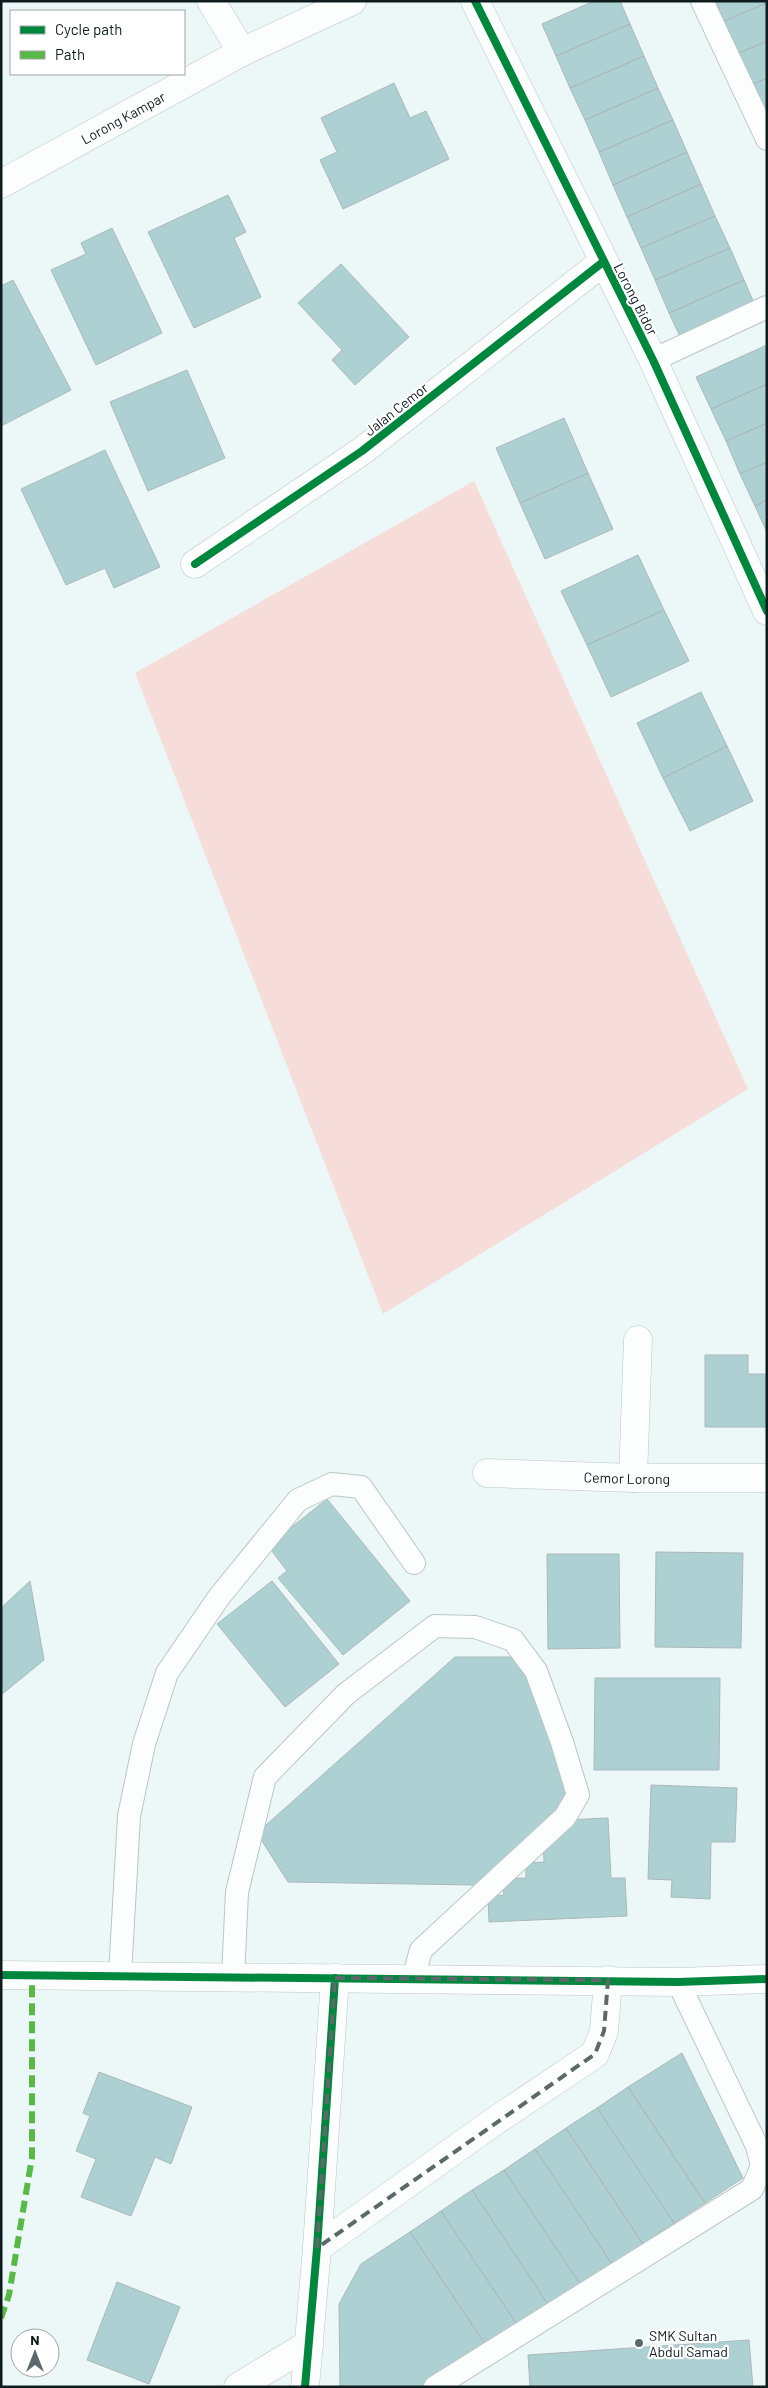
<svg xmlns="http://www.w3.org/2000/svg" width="768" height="2388" font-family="Barlow,sans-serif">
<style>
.green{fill:#f6ddda}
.building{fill:#add1d3;stroke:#acb8b8}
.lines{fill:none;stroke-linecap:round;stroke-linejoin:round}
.lane-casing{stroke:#bac6c6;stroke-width:24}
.street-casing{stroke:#bac6c6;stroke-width:29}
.secondary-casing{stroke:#bac6c6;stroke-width:29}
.lane{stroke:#fcfefe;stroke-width:22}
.street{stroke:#fcfefe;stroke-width:28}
.secondary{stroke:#fcfefe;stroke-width:28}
.quiet{stroke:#58b947;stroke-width:6;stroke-dasharray:12 6;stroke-linecap:butt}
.cycleway-casing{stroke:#fff;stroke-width:11}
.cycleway{stroke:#00873e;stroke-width:8}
.marked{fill:none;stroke:#5c696a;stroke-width:4;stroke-dasharray:10 6;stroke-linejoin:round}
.poi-dot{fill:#5c696a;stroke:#fff;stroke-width:2}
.labels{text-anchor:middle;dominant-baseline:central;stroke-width:4.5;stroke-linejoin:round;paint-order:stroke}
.street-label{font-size:14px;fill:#0e1c1d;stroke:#fff}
.poi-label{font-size:14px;fill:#0e1c1d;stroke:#fff;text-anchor:start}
</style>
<rect width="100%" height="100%" fill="#ecf8f8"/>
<path class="green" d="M 474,481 L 748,1089 L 383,1314 L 135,673 Z"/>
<path class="building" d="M 594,1 L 620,1 L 630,24 L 556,56 L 542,24 Z
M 716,1 L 767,1 L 767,3 L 724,21 Z
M 767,3 L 767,41 L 739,53 L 724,21 Z
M 630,24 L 644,56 L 570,88 L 556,56 Z
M 767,41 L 767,78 L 753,84 L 739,53 Z
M 644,56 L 658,88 L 585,120 L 570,88 Z
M 767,78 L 767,115 L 753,84 Z
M 394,83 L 410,118 L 426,111 L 449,159 L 343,209 L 320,160 L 337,152 L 321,118 Z
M 658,88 L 673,120 L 599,152 L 585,120 Z
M 673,120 L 687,152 L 613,185 L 599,152 Z
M 687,152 L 701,184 L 627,217 L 613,185 Z
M 701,184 L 715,216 L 641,248 L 627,217 Z
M 228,195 L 246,232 L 234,238 L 261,297 L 194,328 L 148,232 Z
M 715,216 L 730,248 L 655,280 L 641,248 Z
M 112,228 L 162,333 L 96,365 L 51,270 L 86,254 L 81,243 Z
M 730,248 L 744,280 L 669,313 L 655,280 Z
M 341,264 L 409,337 L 355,385 L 332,360 L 342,350 L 298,303 Z
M 13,280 L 71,390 L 1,426 L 1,286 Z
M 744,280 L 758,312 L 684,345 L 669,313 Z
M 767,345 L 767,384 L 711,409 L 696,377 Z
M 187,370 L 225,458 L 148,491 L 110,402 Z
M 767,384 L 767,423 L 726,441 L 711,409 Z
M 564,418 L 588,473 L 520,503 L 496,448 Z
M 767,423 L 767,462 L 740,474 L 726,441 Z
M 105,450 L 160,567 L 114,588 L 105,568 L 66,585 L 21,489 Z
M 767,462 L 767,500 L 755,506 L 740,474 Z
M 588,473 L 613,529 L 545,559 L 520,503 Z
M 767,500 L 767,532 L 755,506 Z
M 638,555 L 664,610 L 587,645 L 561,591 Z
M 664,610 L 689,661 L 611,697 L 587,645 Z
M 701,692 L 727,746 L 663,778 L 637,723 Z
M 727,746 L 753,801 L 690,831 L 663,778 Z
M 705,1355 L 748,1355 L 748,1374 L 767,1374 L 767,1427 L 705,1427 Z
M 327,1499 L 410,1601 L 343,1655 L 278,1578 L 287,1571 L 268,1546 Z
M 656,1552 L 743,1553 L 741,1648 L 655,1647 Z
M 547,1554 L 619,1554 L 620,1648 L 548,1649 Z
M 30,1581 L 44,1660 L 1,1695 L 1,1608 Z
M 272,1581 L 339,1664 L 285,1707 L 217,1624 Z
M 455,1657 L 517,1657 L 576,1792 L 475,1885 L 288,1882 L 257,1833 Z
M 595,1678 L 720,1678 L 719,1770 L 594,1770 Z
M 651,1785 L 737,1788 L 735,1842 L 711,1842 L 710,1899 L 671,1897 L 672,1880 L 648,1879 Z
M 608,1818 L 611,1878 L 625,1878 L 627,1916 L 489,1922 L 488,1896 L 504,1895 L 502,1879 L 526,1878 L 526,1863 L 544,1862 L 543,1839 L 565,1820 Z
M 682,2053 L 743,2178 L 705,2203 L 628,2087 Z
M 99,2072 L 192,2107 L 171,2164 L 155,2157 L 131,2216 L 81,2197 L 96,2159 L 76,2151 L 90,2116 L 83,2113 Z
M 628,2087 L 705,2203 L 674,2223 L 597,2108 Z
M 597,2108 L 674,2223 L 643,2244 L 566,2128 Z
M 566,2128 L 643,2244 L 612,2264 L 535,2149 Z
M 535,2149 L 612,2264 L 581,2285 L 504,2170 Z
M 504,2170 L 581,2285 L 549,2306 L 472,2190 Z
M 472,2190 L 549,2306 L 518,2326 L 441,2211 Z
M 441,2211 L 518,2326 L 487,2347 L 410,2232 Z
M 410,2232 L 487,2347 L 429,2387 L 340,2387 L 339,2304 L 361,2264 Z
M 117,2282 L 180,2307 L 149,2384 L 87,2360 Z
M 749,2340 L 753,2387 L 530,2387 L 528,2355 Z"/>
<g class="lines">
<defs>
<path id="lane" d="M 702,1 L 767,139
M 653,360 L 767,307
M 120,1975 L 129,1816 L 144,1744 L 167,1673 L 219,1597 L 298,1500 L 332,1484 L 361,1487 L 414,1563
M 233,1977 L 237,1892 L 265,1777 L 346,1694 L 435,1626 L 475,1627 L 513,1640 L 536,1671 L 562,1742 L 578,1795 L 565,1817 L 421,1950 L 413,1979
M 435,2387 L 752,2189 L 762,2166 L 757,2146 L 678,1982"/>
<g id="street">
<path d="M 211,1 L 242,52"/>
<path d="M 475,1 L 653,360 L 767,611"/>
<path id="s1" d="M 1,184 L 242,52 L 352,1"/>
<path d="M 195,564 L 362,451 L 603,262"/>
<path id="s2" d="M 487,1473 L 633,1478 L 767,1478"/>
<path d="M 633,1478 L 638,1340"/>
<path d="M 317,2248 L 492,2123 L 595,2054 L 604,2031 L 608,1980"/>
<path d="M 238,2387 L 309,2344"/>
<path d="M 305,2387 L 317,2248 L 335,1978"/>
</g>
<path id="secondary" d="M 1,1975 L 678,1982 L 767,1979"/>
</defs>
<use href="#lane" class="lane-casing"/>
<use href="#street" class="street-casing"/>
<use href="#secondary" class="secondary-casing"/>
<use href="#lane" class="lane"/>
<use href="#street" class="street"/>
<use href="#secondary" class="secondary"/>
<path class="quiet" d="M 1,2318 L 9,2295 L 32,2157 L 32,1975"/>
<defs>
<path id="cycleway" d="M 475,1 L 653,360 L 767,611
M 195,564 L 362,451 L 603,262
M 1,1975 L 678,1982 L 767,1979
M 305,2387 L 317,2248 L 335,1978"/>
</defs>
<use href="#cycleway" class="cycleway-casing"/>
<use href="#cycleway" class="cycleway"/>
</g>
<path class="marked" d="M 335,1978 L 608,1980 L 604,2031 L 595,2054 L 317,2248 Z"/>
<circle class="poi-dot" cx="639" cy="2343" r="5"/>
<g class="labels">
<g class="street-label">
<text stroke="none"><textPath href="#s1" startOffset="139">Lorong Kampar</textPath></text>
<text transform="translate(636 299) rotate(63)">Lorong Bidor</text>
<text transform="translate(396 409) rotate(-38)">Jalan Cemor</text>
<text stroke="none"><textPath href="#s2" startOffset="140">Cemor Lorong</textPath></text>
</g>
<g class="poi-label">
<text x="649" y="2335">SMK Sultan<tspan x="649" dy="16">Abdul Samad</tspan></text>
</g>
</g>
<rect width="768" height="2388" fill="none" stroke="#0e1c1d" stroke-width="5"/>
<rect x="10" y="10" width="175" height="65" fill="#ffffff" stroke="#9fa4a5"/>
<rect x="20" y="26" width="25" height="8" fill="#00873e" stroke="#9fa4a5"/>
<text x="55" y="35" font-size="15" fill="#0e1c1d">Cycle path</text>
<rect x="20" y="51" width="25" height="8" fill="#58b947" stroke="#9fa4a5"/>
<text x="55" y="60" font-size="15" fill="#0e1c1d">Path</text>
<g transform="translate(35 2353)"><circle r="24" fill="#ffffff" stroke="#9fa4a5"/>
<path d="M0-4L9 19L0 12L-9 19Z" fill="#5c696a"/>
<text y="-8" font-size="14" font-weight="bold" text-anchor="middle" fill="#0e1c1d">N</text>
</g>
</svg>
